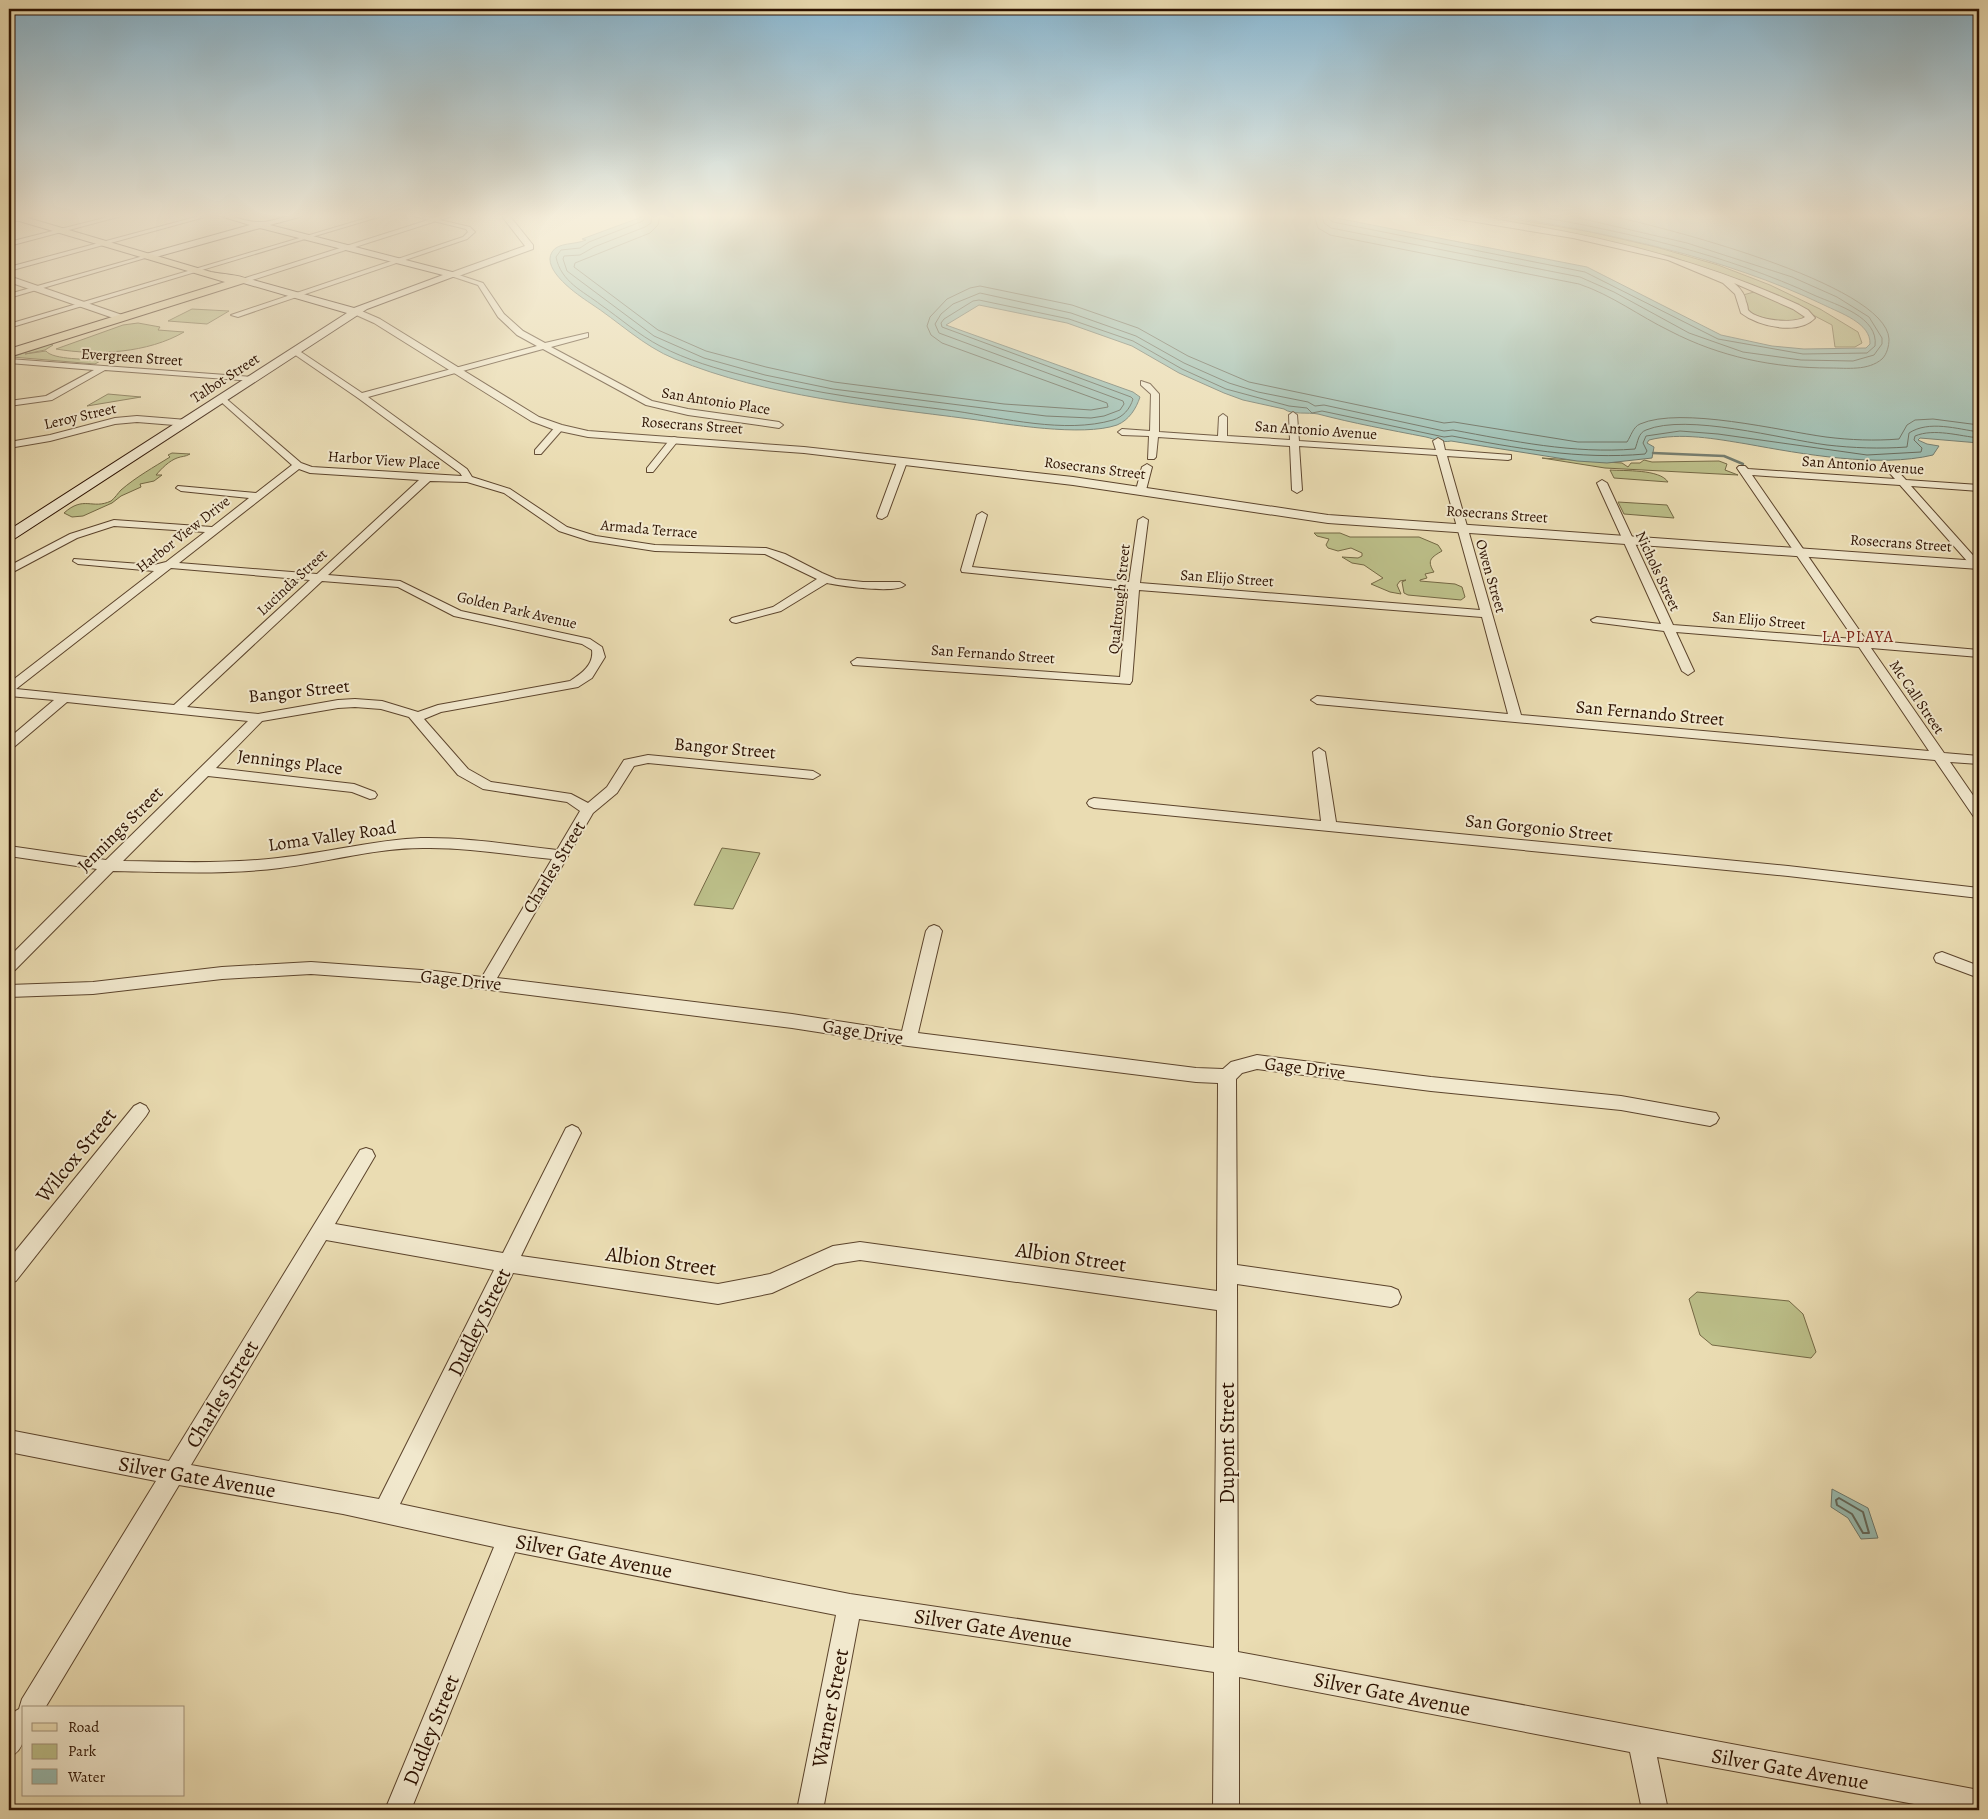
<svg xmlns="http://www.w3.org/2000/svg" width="1988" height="1819" font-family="Alegreya,serif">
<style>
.green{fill:#bcbf89;stroke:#746844}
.water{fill:#98bbb0;stroke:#6d776a}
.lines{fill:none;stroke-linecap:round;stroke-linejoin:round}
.shore-far1{stroke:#626658;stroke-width:1}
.shore{stroke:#626658;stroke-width:2}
.stream{stroke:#6d776a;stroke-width:2.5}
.minor-casing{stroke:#5c442c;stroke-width:2}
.tertiary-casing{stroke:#5c442c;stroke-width:2}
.secondary-casing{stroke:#2c1100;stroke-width:2}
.primary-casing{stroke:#2c1100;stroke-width:2}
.minor{fill:#f1e8cd;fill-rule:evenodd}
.tertiary{fill:#f1e8cd;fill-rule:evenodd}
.secondary{fill:#f1e8cd;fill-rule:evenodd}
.primary{fill:#eadcb2;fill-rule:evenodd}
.labels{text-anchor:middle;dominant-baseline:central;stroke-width:4;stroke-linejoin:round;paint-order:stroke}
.far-street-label{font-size:15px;fill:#2c1100;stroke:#f1e8cd}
.far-neighbourhood-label{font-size:16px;letter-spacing:1px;fill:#7a1f14;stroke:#f1e8cd}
.street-label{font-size:18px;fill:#2c1100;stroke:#f1e8cd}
.near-street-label{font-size:21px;fill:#2c1100;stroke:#f1e8cd}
</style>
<rect width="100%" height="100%" fill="#eadcb2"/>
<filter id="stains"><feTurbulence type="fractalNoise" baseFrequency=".004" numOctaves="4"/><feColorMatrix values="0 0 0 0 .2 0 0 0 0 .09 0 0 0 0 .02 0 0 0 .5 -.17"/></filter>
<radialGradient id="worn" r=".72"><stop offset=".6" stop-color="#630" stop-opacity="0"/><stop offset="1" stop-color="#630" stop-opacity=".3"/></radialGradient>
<path class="green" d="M 1450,215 L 1490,215 L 1591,232 L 1656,247 L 1718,265 L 1770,285 L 1820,309 L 1858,332 L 1862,343 L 1855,347 L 1835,347 L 1832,325 L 1773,294 L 1670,256 Z
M 1754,292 L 1768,295 L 1805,316 L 1805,319 C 1787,327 1765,319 1748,312 L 1743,295 Z
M 192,309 L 229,311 L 207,324 L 168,321 Z
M 138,323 L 160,327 L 158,330 L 184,332 C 148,353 97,356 56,349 L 123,325 Z
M 50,344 L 53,345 L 45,350 L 25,354 L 46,351 C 53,360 89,359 102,360 L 95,364 L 12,357 Z
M 108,394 L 141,397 L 87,406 Z
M 172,453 L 190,454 C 185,457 182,456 177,458 C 169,461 162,468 156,475 L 162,475 L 154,481 L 140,484 L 141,487 L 121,496 L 112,503 L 83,516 L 72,517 L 64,513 C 84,495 92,510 111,501 C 115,498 118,493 121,490 C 136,477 154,467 170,457 L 168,455 Z
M 1542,458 L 1622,463 L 1628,467 L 1631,463 L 1640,463 L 1644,460 L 1652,462 L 1719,461 L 1727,464 L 1725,470 L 1738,475 L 1605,468 Z
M 1610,470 C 1624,471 1660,469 1668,482 L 1614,478 Z
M 1618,502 L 1667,505 L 1674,518 L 1624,514 Z
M 1314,533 L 1340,533 L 1350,537 L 1419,537 L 1438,545 L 1442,551 C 1432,557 1426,560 1434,572 L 1425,574 L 1427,578 L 1420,580 L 1420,581 L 1455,584 L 1462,587 L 1465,597 L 1461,600 L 1408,595 L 1404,593 L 1402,582 L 1406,580 L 1400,581 L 1397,585 L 1401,594 L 1390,592 L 1371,584 L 1383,578 L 1364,565 L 1352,563 L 1342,557 L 1358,558 L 1362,556 L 1362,553 L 1351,548 L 1338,551 L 1328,548 L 1326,545 L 1329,539 L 1317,536 Z
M 722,848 L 760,853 L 733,909 L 694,905 Z
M 1697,1292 L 1789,1301 L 1803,1314 L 1816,1352 L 1811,1358 L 1712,1345 L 1700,1335 L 1689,1299 Z"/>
<path class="water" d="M 647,215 L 1321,215 L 1587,267 L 1721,335 L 1772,346 L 1804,349 L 1866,348 L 1870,344 C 1871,323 1840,313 1824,305 C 1722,256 1610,234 1499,215 L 1979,215 L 1979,443 L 1920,438 L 1918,440 L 1927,444 L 1939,446 L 1933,455 C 1879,468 1802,454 1747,444 C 1716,439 1681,432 1649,440 L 1647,443 L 1654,447 L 1652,458 L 1607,463 L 1577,461 L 1451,441 C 1442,443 1435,439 1426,437 C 1390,430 1352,423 1318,414 C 1308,412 1292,415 1284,409 L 1243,400 L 1224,393 L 1179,373 L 1132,346 L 1067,323 L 979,305 L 946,325 L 1133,392 L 1140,397 C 1136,409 1129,420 1117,425 C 1082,437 1007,424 970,419 C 871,406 768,397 675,359 C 643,346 618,321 590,303 C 578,295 541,270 552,252 C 558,242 575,245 586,240 L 582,239 Z
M 1832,1489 L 1868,1508 L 1878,1538 L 1861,1539 L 1848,1518 L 1831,1507 Z"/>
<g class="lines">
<path class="shore-far1" d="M 646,215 L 643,221 L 589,242 L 580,248 L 561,250 L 556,257 C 561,282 583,291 601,305 C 621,319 639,335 660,346 C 687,360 717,369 746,376 C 815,394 885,402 955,411 C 1003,418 1065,434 1113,420 C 1123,417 1130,409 1133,399 L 1131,397 L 942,327 L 941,323 L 944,319 L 973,301 L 979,300 L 1069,319 L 1133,341 L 1182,369 L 1226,389 L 1289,406 L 1307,408 L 1312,413 L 1322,411 L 1444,437 L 1452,436 C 1516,448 1579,460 1645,454 L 1647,451 L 1643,443 L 1646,436 L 1680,431 L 1718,434 L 1867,455 L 1921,452 L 1922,448 L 1914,440 L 1915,436 C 1934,428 1959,436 1979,438
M 652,215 L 651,223 L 645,227 L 594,247 L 580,255 L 564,256 L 563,259 L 567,271 L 654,336 L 704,358 L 765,375 L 833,389 L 1046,416 L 1091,418 L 1104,416 L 1120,410 L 1124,404 L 1123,401 L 939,333 L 935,324 L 941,314 L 953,304 L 980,293 L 1071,313 L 1136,336 L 1184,363 L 1229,383 L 1258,392 L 1308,402 L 1315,406 L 1324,405 L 1444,431 L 1453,430 C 1513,441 1573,454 1635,449 C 1638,442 1638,433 1646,430 C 1687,413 1781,439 1827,445 C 1853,448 1880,449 1907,447 L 1909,433 C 1929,420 1957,429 1979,432
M 660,215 L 658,225 L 650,233 L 575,263 L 574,267 L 658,330 L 706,351 L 766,367 L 834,382 L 1004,404 L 1091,410 L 1108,407 L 1107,403 L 942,343 L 931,335 L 927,326 L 930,317 L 947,299 L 970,288 L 980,286 L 1072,305 L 1138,328 L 1188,356 L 1249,382 L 1444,423 L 1454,422 L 1578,442 L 1627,442 C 1631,436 1633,427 1640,424 C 1681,406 1781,431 1826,437 C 1850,440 1875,441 1899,439 L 1907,425 L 1915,420 L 1933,419 L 1979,425
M 1314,215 L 1318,228 L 1330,235 L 1579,284 C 1612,295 1639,316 1670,331 C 1720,357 1774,368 1830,368 C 1847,368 1868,371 1882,359 C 1887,354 1889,346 1889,339 C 1886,283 1656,225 1606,215
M 1322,215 L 1324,223 L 1331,228 L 1580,277 L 1614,292 L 1689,333 L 1743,352 L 1801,360 L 1853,361 L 1874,355 L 1882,344 L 1882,338 L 1869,317 L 1837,297 L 1792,277 L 1687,243 L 1566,215
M 1328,215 L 1329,219 L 1333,222 L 1585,272 L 1718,339 L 1803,354 L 1867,353 L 1875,346 C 1879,317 1837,305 1816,296 C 1725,254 1628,232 1529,215"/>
<path class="shore" d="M 1839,1498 L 1863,1512 L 1869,1533 L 1863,1533 L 1852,1514 L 1837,1505 L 1836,1500 Z"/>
<path class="stream" d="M 1653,453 L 1724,456 L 1743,464"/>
<defs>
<path id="minor" d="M 28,215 L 37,215 L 9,223 L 9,219 Z
M 116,215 L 125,215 L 9,246 L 9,242 Z
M 203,215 L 212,215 L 9,271 L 9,267 Z
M 377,215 L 385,215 L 9,328 L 9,324 Z
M 409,215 L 418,215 L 470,227 L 475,232 L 467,239 L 238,317 L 231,315 L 463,237 L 468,232 L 466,229 Z
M 147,255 L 152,256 L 9,298 L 9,294 Z
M 453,273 L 483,283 L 504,314 L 523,331 L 545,343 L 588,333 L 588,337 L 551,347 L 652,401 L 688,409 L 779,422 L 783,425 L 779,428 L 688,415 L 646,405 L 543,349 L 368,397 L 467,469 L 472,477 L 510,489 L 567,527 L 596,536 L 655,545 L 766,548 L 785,554 L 822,573 L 836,579 L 863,582 L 900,582 L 905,585 C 896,594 841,586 827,583 L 781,611 L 736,623 L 732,622 L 730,620 L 732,618 L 773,607 L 817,579 L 765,554 L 655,551 L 590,541 L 559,531 L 504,493 L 467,482 L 430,481 L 328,575 L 400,581 L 461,611 L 590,639 L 602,647 L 605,657 L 592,678 L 578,687 L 441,712 L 424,719 L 468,769 L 491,782 L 571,794 L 588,803 L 607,787 L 624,760 L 648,755 L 813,771 L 820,775 L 813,779 L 648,763 L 634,766 L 617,793 L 593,813 L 497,978 L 792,1014 L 902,1031 L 926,931 L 929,927 L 934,925 L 939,927 L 942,931 L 918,1033 L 1196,1068 L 1223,1069 L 1231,1062 L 1257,1055 L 1431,1077 L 1621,1096 L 1716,1113 L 1719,1118 L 1716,1123 L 1710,1126 L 1621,1110 L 1431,1091 L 1257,1069 L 1242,1073 L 1236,1079 L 1237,1265 L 1391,1287 L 1398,1290 L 1401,1297 L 1398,1304 L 1391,1307 L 1237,1284 L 1238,1652 L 1979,1790 L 1979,1810 L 1947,1810 L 1657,1757 L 1668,1810 L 1642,1810 L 1630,1752 L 1239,1677 L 1239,1810 L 1213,1810 L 1214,1672 L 859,1619 L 823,1810 L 797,1810 L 836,1615 L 515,1552 L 411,1810 L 385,1810 L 494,1547 L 343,1514 L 179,1485 L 45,1708 L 24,1708 C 24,1726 29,1749 9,1757 C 9,1742 3,1716 19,1709 L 22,1699 L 156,1481 L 9,1452 L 9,1430 L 169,1461 L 360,1150 L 366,1148 L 372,1150 L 375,1156 L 335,1224 L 503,1253 L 566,1128 L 572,1125 L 578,1128 L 581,1133 L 521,1256 L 718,1284 L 770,1274 L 833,1246 L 860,1242 L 1217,1291 L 1218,1083 L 1196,1082 L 908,1046 L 792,1028 L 435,983 L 311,974 L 222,979 L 93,994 L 9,997 L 9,985 L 93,982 L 222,967 L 311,962 L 435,971 L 482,977 L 552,859 C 509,855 466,847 423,848 C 375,848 328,862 280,868 C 225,875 169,872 113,871 L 15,970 L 9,972 L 9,957 L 97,869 L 9,856 L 9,846 L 106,860 L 248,721 L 67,702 L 14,747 L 9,748 L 9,738 L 54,700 L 9,696 L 9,683 L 154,571 L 78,564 L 73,561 L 74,559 L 154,565 L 166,562 L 205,532 L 114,526 L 77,538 L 13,572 L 9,573 L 9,566 L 70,534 L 114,520 L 212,527 L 249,498 L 181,491 L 176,488 L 178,486 L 256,493 L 292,465 L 220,401 L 220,397 L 223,396 L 301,463 L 312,467 L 462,476 L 460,473 L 358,398 L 291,352 L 298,350 L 362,393 L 537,346 L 517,335 L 498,317 L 478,285 L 451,276 L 450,275 ZM 299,469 L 310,473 L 419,480 L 317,574 L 179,563 ZM 171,568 L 310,580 L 174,705 L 16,689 ZM 322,581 L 398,587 L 454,616 L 582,644 L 592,650 C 594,665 581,674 570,681 L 438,705 L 418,712 L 382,701 L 355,699 L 338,700 L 258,714 L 187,707 ZM 355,707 L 381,709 L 409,717 L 458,775 L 483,789 L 567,802 L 580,811 L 557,850 C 513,845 466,837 421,838 C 373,840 326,853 278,858 C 226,864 175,862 123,861 L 208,776 L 352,792 L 370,799 L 375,798 L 377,795 L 375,792 L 354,784 L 216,768 L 262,721 L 338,708 ZM 326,1240 L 494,1270 L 379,1499 L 191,1465 ZM 860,1260 L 1217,1310 L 1214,1648 L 850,1594 L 509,1527 L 400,1504 L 513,1273 L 718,1304 L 772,1293 L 835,1264 Z
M 9,359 L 253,377 L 257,379 L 253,381 L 105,370 L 52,400 L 9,406 L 9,401 L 46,396 L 94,370 L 9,363 Z
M 1141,381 L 1150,384 L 1159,394 L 1159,432 L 1218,436 L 1219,417 L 1223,414 L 1227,417 L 1227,436 L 1290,440 L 1289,415 L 1293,412 L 1297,415 L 1299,441 L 1436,450 L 1433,441 L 1438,438 L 1443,441 L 1445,450 L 1511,455 L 1511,459 L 1508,460 L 1447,456 L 1521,715 L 1929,751 L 1859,647 L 1676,632 L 1694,671 L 1688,675 L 1682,671 L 1664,631 L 1593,622 L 1591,620 L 1597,617 L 1661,624 L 1597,483 L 1602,480 L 1607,483 L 1673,625 L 1854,639 L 1737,468 L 1739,466 L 1745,466 L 1748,469 L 1895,479 L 1885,468 L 1890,465 L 1893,466 L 1906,480 L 1979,485 L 1979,491 L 1911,486 L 1979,562 L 1979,571 L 1975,570 L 1900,485 L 1752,475 L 1866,640 L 1979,650 L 1979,657 L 1871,648 L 1944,753 L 1979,756 L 1979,764 L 1950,762 L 1979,804 L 1979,819 L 1974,817 L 1935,760 L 1317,704 L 1311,700 L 1317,696 L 1508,714 L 1482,617 L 1139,590 L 1132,681 L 1130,684 L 853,665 L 851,662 L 857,658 L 1120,677 L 1128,589 L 962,572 L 961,570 L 977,515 L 982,512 L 987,515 L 972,567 L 1129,582 L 1138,520 L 1143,517 L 1148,520 L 1140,583 L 1480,610 L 1437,455 L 1299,446 L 1302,490 L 1297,493 L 1292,490 L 1290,446 L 1158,437 L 1156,457 L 1154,459 L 1148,459 L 1149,436 L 1122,435 L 1118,432 L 1122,429 L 1150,431 L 1151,394 L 1141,385 Z
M 137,416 L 187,420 L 191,423 L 187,426 L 137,422 L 115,424 L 50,441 L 9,448 L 9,442 L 50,435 L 115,418 Z
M 559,425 L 562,426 L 562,430 L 541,454 L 535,454 L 535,450 L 556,426 Z
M 674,437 L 677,438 L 677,442 L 653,472 L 647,472 L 647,468 L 671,438 Z
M 902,459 L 907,462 L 887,516 L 882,519 L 878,518 L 877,516 L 897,462 Z
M 1147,464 L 1152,467 L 1146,490 L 1144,492 L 1138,492 L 1136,490 L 1142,467 Z
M 1319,748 L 1325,752 L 1336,822 L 1788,866 L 1979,888 L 1979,898 L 1788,876 L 1094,808 L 1089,806 L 1087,803 L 1089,800 L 1094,798 L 1321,821 L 1313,752 Z
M 1942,952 L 1979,966 L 1979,978 L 1936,962 L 1934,958 L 1936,954 Z
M 140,1103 L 146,1106 L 149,1111 L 146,1116 L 16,1281 L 9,1283 L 9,1259 L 134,1106 Z"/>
<path id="tertiary" d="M 444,215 L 455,215 L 246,282 L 239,280 Z
M 501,215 L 509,215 L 533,245 L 533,249 L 456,277 L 450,277 L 450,273 L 525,246 Z
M 1442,215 C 1468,212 1496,220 1522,224 C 1618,240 1711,264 1799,305 L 1808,310 L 1815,318 C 1798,336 1758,326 1741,313 L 1735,294 L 1723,283 L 1668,260 L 1573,238 L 1446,217 ZM 1734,283 L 1793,309 L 1805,317 C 1794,324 1757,321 1748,310 C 1748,309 1747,303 1746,302 C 1745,294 1740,288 1734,283 Z
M 9,276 L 125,316 L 127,318 L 122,321 L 119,320 L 9,282 Z
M 357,309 L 380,319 L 539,417 L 562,425 L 588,431 L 804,447 L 1073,477 L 1328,515 L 1979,561 L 1979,569 L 1328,523 L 1073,485 L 804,453 L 588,437 L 555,430 L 531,421 L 374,323 L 354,314 L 352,312 Z"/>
<path id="secondary" d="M 217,215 C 232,214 246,223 260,222 C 274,222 285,215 300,215 L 299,217 L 270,225 L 456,273 L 458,275 L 367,309 L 14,539 L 9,540 L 9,530 L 347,313 L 240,282 L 240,278 L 246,278 L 354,308 L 443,275 L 260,228 L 149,259 L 144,256 L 146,254 L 250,225 Z"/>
<path id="primary" d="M 9,215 L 18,215 L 211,272 C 220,274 243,275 249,280 L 247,282 L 9,357 L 9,349 L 225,282 L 9,218 Z"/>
</defs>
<use href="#minor" class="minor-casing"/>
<use href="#tertiary" class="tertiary-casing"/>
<use href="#secondary" class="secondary-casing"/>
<use href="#primary" class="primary-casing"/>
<use href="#minor" class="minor"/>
<use href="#tertiary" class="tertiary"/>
<use href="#secondary" class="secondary"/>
<use href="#primary" class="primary"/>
</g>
<linearGradient id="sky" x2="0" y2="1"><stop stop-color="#88b7d2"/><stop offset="0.46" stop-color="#f6efdc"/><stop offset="1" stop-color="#f6efdc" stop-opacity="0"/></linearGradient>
<rect width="1988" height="469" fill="url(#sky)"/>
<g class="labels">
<g class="far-street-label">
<text transform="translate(132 357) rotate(4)">Evergreen Street</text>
<text transform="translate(225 378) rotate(-33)">Talbot Street</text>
<text transform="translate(716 401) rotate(9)">San Antonio Place</text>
<text transform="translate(80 416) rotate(-13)">Leroy Street</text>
<text transform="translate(692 425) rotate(4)">Rosecrans Street</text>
<text transform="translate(1316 430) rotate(4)">San Antonio Avenue</text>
<text transform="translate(384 460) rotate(4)">Harbor View Place</text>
<text transform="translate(1863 465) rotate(4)">San Antonio Avenue</text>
<text transform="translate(1095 468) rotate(7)">Rosecrans Street</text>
<text transform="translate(1497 514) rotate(4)">Rosecrans Street</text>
<text transform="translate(649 529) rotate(5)">Armada Terrace</text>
<text transform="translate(183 534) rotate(-38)">Harbor View Drive</text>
<text transform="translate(1901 543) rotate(4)">Rosecrans Street</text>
<text transform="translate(1658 571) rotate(65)">Nichols Street</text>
<text transform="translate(1491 576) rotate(74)">Owen Street</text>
<text transform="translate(1227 578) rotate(4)">San Elijo Street</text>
<text transform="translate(292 582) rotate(-43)">Lucinda Street</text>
<text transform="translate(1119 599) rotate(-84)">Qualtrough Street</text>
<text transform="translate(517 610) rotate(13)">Golden Park Avenue</text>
<text transform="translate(1759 620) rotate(5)">San Elijo Street</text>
<text transform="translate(993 654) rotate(4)">San Fernando Street</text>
<text transform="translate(1917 697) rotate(56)">Mc Call Street</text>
</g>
<g class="far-neighbourhood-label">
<text x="1858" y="637">LA PLAYA</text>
</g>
<g class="street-label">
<text transform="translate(299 691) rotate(-6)">Bangor Street</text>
<text transform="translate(1650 713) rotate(5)">San Fernando Street</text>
<text transform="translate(725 748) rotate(5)">Bangor Street</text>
<text transform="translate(290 762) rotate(7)">Jennings Place</text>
<text transform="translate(1539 828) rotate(6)">San Gorgonio Street</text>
<text transform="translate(120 829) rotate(-45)">Jennings Street</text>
<text transform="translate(332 836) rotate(-8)">Loma Valley Road</text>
<text transform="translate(554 867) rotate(-59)">Charles Street</text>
<text transform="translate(461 980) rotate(6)">Gage Drive</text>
<text transform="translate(863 1032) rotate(9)">Gage Drive</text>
<text transform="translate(1305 1068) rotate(7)">Gage Drive</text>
</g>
<g class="near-street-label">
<text transform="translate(76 1155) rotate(-51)">Wilcox Street</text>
<text transform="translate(1071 1257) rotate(8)">Albion Street</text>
<text transform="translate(661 1261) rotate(8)">Albion Street</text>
<text transform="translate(479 1322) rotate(-64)">Dudley Street</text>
<text transform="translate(222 1394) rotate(-59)">Charles Street</text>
<text transform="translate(1227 1443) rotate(-90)">Dupont Street</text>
<text transform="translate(197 1477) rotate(10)">Silver Gate Avenue</text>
<text transform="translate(594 1556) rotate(11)">Silver Gate Avenue</text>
<text transform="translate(993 1628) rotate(9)">Silver Gate Avenue</text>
<text transform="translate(1392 1694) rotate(11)">Silver Gate Avenue</text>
<text transform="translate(830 1708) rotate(-79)">Warner Street</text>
<text transform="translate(431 1730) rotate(-68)">Dudley Street</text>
<text transform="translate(1790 1769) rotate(10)">Silver Gate Avenue</text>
</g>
</g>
<rect width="1988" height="1819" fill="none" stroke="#eadcb2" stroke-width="30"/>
<rect x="10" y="10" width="1968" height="1799" fill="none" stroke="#2c1100" stroke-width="2.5"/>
<rect x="15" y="15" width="1958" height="1789" fill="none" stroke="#2c1100"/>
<rect x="22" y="1706" width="162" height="90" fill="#f1e8cd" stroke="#a2927b"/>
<rect x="32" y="1723" width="25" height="8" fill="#eadcb2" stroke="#a2927b"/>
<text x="68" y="1732" font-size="15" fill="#2c1100">Road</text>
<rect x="32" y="1744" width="25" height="15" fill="#bcbf89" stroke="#a2927b"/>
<text x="68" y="1756" font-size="15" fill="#2c1100">Park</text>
<rect x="32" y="1769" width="25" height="15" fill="#98bbb0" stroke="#a2927b"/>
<text x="68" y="1782" font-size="15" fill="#2c1100">Water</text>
<rect width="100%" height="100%" filter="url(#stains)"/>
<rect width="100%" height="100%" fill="url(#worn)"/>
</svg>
